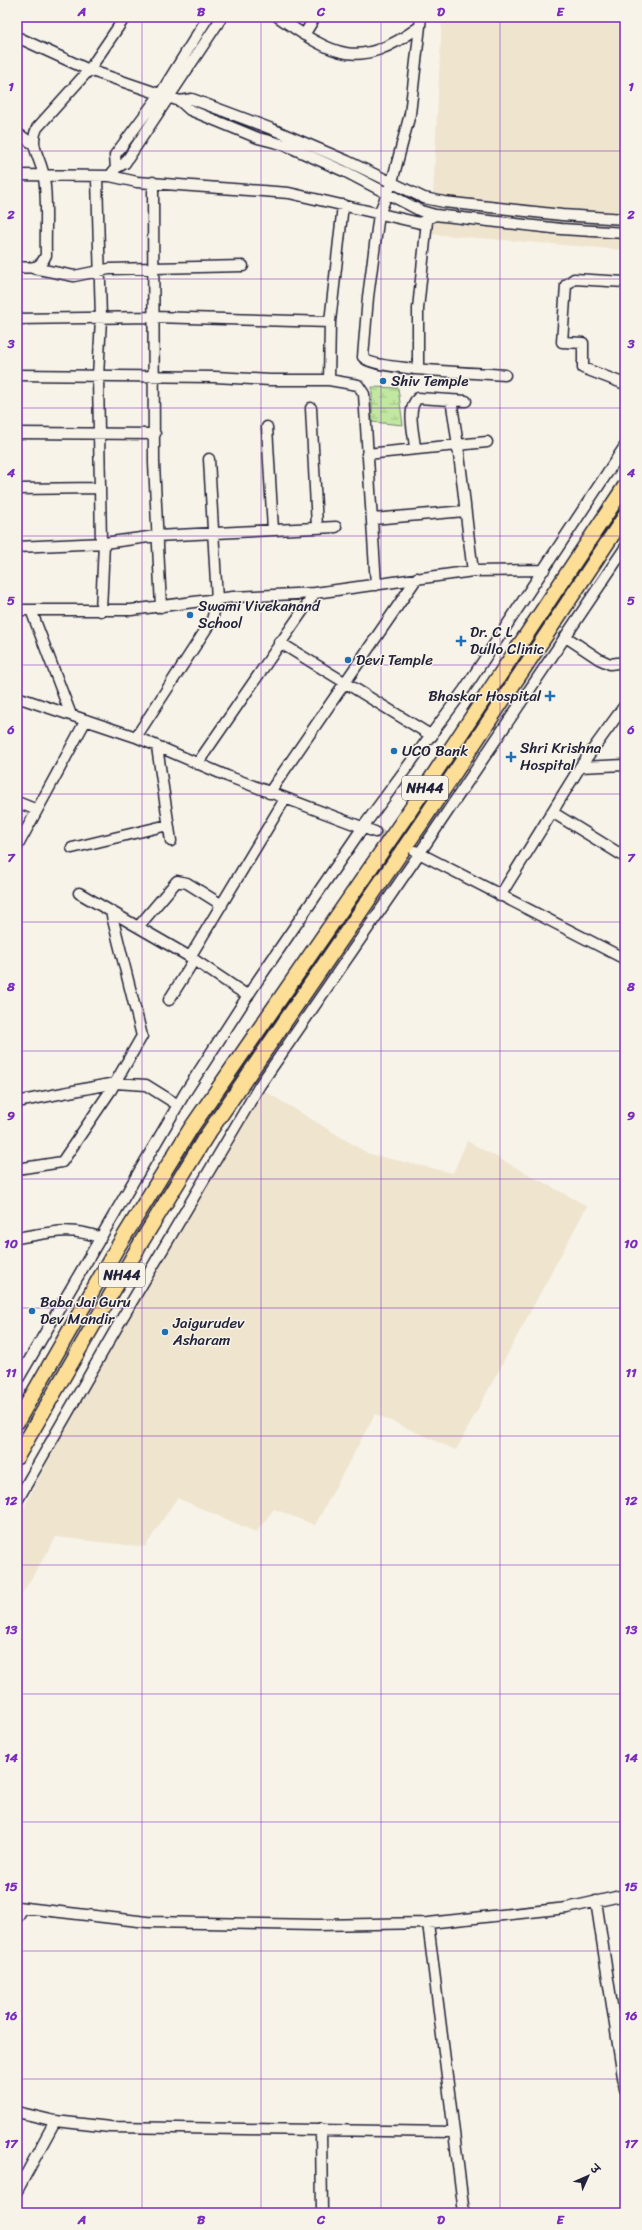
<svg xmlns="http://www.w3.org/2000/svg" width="642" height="2230" font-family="Sriracha,'Playpen Sans Deva',sans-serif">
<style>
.built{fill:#efe4ce}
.wetland{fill:url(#wetland-marsh);stroke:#72846e}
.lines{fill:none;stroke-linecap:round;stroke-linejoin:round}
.minor-tunnel{stroke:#ccc9c5;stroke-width:10;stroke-dasharray:10 5;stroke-linecap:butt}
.minor-casing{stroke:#22223b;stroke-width:13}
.highway-casing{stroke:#22223b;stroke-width:17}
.minor{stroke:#f7f3e8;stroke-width:10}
.highway{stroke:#fcde96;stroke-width:14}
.grid{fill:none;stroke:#7b2cbf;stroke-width:1;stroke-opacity:0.55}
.poi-dot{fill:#1f6fb2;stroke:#f7f3e8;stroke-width:1.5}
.labels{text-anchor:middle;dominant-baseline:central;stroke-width:3;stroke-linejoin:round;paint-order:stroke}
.shield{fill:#f7f3e8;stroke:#62616f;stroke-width:1}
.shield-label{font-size:14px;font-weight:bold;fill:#22223b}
.poi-label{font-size:15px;fill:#22223b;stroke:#f7f3e8;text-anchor:start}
.neatline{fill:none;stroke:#7b2cbf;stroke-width:1.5}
.grid-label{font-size:13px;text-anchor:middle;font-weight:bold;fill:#7b2cbf}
</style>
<defs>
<pattern id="wetland-marsh" width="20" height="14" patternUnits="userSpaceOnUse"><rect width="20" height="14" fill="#c1e7a1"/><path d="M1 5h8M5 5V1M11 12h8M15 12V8" fill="none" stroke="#a6c68c"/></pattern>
</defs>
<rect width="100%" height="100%" fill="#f7f3e8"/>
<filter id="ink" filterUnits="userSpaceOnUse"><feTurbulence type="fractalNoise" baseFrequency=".025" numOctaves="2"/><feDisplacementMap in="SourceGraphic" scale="8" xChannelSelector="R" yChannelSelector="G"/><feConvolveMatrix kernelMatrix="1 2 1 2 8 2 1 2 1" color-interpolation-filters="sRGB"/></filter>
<g filter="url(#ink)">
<path class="built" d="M 442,17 L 625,17 L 625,250 L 431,234 Z
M 263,1090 L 369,1154 L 453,1173 L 467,1141 L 587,1206 L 456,1450 L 375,1414 L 315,1525 L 274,1509 L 256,1532 L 177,1498 L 145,1547 L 56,1537 L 17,1602 L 17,1520 L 106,1351 Z"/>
<path class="wetland" d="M 372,387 L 398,388 L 403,425 L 372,422 Z"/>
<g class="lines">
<path class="minor-tunnel" d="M 375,832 L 410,849"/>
<defs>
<path id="minor" d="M 278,17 C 334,56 358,71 419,27
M 421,17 L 410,114 L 392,182 L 379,214 L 368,297 L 363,357 C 370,370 485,373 505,375
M 304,35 L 315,17
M 17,37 L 89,70 L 180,101 L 190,110 L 258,138 L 285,145 L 346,172 L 421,211 L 435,215 L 561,229 L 625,233
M 180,101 L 192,99 L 272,129 L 347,161 L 424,198 L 444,202 L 562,215 L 625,219
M 17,133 L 33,144
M 116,168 L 115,155 L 161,93 L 208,17
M 17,175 L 110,176 L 137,182 L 289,193 L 420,223 L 435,215
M 110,176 L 116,168 L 125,163 L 222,17
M 97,178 L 101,318 L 98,377 L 101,543
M 153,182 L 154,463 L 161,607
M 17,267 C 31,268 40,270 46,255 C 45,230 48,202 44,178 C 42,159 28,147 37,128 L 89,70 L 125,17
M 33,268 L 74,276 L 109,269 L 243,266
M 625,282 L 574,279 L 566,285 L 562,342 L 583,343 L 583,368 L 625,384
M 17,319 L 153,317 L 330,322
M 418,369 L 418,309 L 427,221
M 17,375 L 215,377 L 270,380 L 329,380 L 358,385 L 364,394 L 376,585
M 329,380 L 330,322 L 343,205
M 451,400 C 461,456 465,514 473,571
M 311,408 L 317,527
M 267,427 L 273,530
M 17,433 L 155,434
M 415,448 C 414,433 406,408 418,398 L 466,401
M 367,454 L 487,442
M 17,489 L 100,488
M 373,519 L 465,511
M 17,547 L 104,543 L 156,536 L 336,527
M 17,610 L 131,610 L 233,597 L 315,593 L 473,571 L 544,570
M 31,610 L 71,715
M 101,611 L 104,543
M 566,637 L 599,659 L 610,664 L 625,662
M 279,642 L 432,736
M 17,697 L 136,737 L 227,776 L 375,832
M 136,737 L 212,620 L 217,600 L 209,459
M 157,747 L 171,841
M 197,764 L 315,593
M 580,767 L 625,765
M 269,793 L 417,578
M 17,802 L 37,810
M 552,812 L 625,857
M 17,847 L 86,720
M 72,848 L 168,825
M 415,851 L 625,959
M 79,893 L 190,957 L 248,996
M 500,896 L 580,767 L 625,705
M 138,927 L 177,881 L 187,883 L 222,905
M 190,957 L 285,799
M 169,1000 L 194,960
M 17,1102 L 115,1083 L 146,1085 L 178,1105
M 17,1169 L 62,1162 L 111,1090 L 142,1036 L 111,912
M 17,1238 C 49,1233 68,1226 99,1237
M 17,1381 L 185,1093 L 258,980 L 363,827 L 464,690 L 625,446
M 17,1501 L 121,1320 L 260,1085 L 419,854 L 625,548
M 596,1901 L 625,2090
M 17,1907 L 147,1922 L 317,1925 L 428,1923 L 567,1908 L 625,1895
M 17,1918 L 23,1908
M 428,1923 L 464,2213
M 17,2112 L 55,2121 L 110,2127 L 453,2132
M 321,2129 L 322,2213
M 17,2191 L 55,2121"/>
<path id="highway" d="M 17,1422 L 117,1248 L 191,1128 L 411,809 L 625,486
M 17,1457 L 142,1241 L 205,1138 L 420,825 L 625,516"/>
</defs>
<use href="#minor" class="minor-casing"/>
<use href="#highway" class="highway-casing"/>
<use href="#minor" class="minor"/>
<use href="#highway" class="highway"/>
</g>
</g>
<path class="grid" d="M 142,17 L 142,2213M 261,17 L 261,2213M 381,17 L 381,2213M 500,17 L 500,2213M 17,151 L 625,151M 17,279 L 625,279M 17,408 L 625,408M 17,536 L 625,536M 17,665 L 625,665M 17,794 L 625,794M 17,922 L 625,922M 17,1051 L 625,1051M 17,1179 L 625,1179M 17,1308 L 625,1308M 17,1436 L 625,1436M 17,1565 L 625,1565M 17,1694 L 625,1694M 17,1822 L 625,1822M 17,1951 L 625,1951M 17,2079 L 625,2079"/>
<g class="poi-dot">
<circle cx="383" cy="381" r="4"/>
<circle cx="190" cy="615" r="4"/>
<path d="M459 635h4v4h4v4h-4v4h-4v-4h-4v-4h4z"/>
<circle cx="348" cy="660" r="4"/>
<path d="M548 690h4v4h4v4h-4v4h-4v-4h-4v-4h4z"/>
<circle cx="394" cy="751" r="4"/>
<path d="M509 751h4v4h4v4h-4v4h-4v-4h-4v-4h4z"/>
<circle cx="32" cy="1311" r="4"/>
<circle cx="165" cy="1332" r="4"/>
</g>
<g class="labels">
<g class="shield">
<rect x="402" y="776" width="46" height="24" rx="3"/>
<rect x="99" y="1263" width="46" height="24" rx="3"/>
</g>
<g class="shield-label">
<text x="425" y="788">NH44</text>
<text x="122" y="1275">NH44</text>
</g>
<g class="poi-label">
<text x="391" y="381">Shiv Temple</text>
<text x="198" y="606">Swami Vivekanand<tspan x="198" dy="17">School</tspan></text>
<text x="470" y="632">Dr. C L<tspan x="470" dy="17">Dullo Clinic</tspan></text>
<text x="356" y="660">Devi Temple</text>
<text x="541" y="696" text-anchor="end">Bhaskar Hospital</text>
<text x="520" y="748">Shri Krishna<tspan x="520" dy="17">Hospital</tspan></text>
<text x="402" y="751">UCO Bank</text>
<text x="40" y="1302">Baba Jai Guru<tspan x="40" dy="17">Dev Mandir</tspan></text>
<text x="173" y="1323">Jaigurudev<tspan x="173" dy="17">Asharam</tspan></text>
</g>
</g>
<rect width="642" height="2230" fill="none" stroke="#f7f3e8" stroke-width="44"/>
<g transform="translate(588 2176) rotate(45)" stroke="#f7f3e8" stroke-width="3" paint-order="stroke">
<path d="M0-3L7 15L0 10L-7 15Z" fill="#22223b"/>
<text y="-6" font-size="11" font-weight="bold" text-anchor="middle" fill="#22223b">उ</text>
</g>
<rect x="22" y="22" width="598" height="2186" class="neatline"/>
<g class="grid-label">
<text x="82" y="16">A</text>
<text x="201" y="16">B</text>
<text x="321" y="16">C</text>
<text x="441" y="16">D</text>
<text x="560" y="16">E</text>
<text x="11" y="91">1</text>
<text x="631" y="91">1</text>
<text x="11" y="219">2</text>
<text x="631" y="219">2</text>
<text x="11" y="348">3</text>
<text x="631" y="348">3</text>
<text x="11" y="477">4</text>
<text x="631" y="477">4</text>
<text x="11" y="605">5</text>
<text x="631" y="605">5</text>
<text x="11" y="734">6</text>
<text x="631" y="734">6</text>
<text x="11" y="862">7</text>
<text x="631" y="862">7</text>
<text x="11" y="991">8</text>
<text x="631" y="991">8</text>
<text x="11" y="1120">9</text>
<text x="631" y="1120">9</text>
<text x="11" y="1248">10</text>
<text x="631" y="1248">10</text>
<text x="11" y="1377">11</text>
<text x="631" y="1377">11</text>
<text x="11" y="1505">12</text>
<text x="631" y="1505">12</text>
<text x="11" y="1634">13</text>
<text x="631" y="1634">13</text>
<text x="11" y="1762">14</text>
<text x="631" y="1762">14</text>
<text x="11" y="1891">15</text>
<text x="631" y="1891">15</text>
<text x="11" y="2020">16</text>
<text x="631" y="2020">16</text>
<text x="11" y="2148">17</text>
<text x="631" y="2148">17</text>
<text x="82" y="2224">A</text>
<text x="201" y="2224">B</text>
<text x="321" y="2224">C</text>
<text x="441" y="2224">D</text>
<text x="560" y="2224">E</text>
</g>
</svg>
